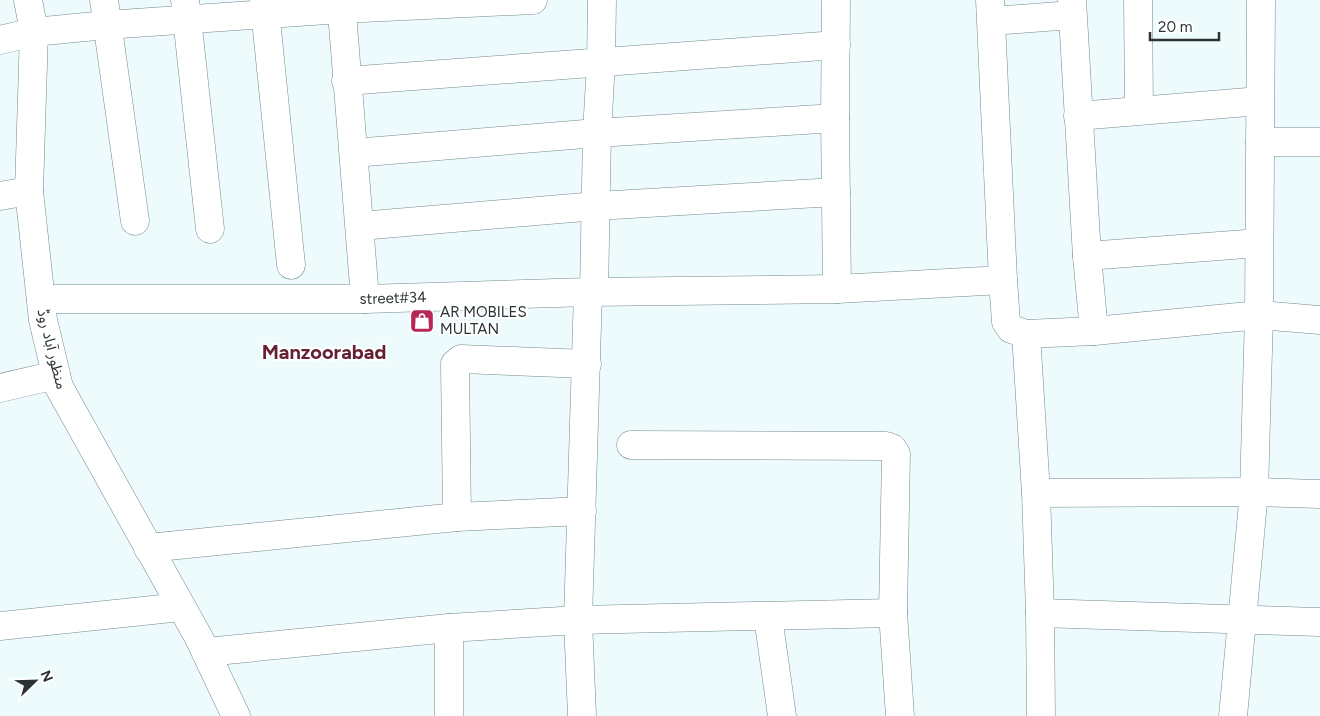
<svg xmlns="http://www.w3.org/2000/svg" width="1320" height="716" font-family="Figtree,'Noto Sans Arabic',sans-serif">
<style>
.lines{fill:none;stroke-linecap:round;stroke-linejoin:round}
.minor-casing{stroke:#75898e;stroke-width:29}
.minor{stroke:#fff;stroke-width:28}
.labels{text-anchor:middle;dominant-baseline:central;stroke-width:4;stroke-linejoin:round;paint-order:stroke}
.street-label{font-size:15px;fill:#2b3335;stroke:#fff}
.poi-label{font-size:15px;fill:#2b3335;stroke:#fff;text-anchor:start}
.district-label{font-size:20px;font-weight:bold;fill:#652033;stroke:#fff}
</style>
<rect width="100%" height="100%" fill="#edfbfd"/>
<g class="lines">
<defs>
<g id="minor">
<path d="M 28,0 L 34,32 L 29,191 L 43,320 L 59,387 L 199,638 L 236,716"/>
<path d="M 104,0 L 135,221"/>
<path d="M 185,0 L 210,229"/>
<path d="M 264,0 L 291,265"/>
<path d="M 341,0 L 365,299"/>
<path d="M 836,0 L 835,118 L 837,289"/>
<path d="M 990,0 L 1003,280 L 1006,322 L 1011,329 L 1026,334 L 1094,331 L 1259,315 L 1320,320"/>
<path d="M 1072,0 L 1087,256 L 1094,331"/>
<path d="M 1138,0 L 1139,110"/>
<path d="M 992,21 L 1072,15"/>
<path d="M 0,40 L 34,32 L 106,25 L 342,9 L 533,0"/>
<path d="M 346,81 L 836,45"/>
<path d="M 1078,116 L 1260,101"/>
<path d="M 1260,142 L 1320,142"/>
<path d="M 354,153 L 597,133 L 835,118"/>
<path d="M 0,196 L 29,191"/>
<path d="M 360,226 L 596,206 L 836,192"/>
<path d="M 1087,256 L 1259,243"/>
<path d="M 588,292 L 578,620 L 893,613"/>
<path d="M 594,293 L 597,133 L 601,62 L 602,0"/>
<path id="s1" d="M 41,299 L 365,299 L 588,292 L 837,289 L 1003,280"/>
<path d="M 1026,334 L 1036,493 L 1040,613 L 1041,716"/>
<path d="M 0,388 L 56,375"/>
<path d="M 631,445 L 886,446 L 892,448 L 896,454 L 893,613 L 900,716"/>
<path d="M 1036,493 L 1254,492 L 1320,494"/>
<path d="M 582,511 L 457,517 L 455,364 L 461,359 L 587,364"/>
<path d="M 148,548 L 457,517"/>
<path d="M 1040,613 L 1320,622"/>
<path d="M 768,617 L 782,716"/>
<path d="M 0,626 L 181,607"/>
<path d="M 206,652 L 449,628"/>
<path d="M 449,716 L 449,628 L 578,620 L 582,716"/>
<path d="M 1233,716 L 1254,492 L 1259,315 L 1261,0"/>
</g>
</defs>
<use href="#minor" class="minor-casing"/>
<use href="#minor" class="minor"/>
</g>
<defs>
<symbol id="shop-square" viewBox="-11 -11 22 22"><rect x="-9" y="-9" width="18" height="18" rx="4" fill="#b62757" stroke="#fff"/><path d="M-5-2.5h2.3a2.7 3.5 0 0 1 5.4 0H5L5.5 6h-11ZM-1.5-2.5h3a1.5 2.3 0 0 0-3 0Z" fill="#fff"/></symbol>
</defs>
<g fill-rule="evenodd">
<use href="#shop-square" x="408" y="307" width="28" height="28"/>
</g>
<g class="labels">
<g class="street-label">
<text stroke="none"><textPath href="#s1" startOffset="352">street#34</textPath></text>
<text transform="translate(52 349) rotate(76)">منظور آباد روڈ</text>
</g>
<g class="poi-label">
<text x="440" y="312">AR MOBILES<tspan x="440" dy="17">MULTAN</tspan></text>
</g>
<g class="district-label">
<text x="324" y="352">Manzoorabad</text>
</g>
</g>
<g transform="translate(35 681) rotate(67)" stroke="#ffffff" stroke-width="4" paint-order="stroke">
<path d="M0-4L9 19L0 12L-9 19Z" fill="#2b3335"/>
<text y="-8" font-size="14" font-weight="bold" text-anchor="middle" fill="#2b3335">N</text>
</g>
<path d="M1150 32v8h69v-8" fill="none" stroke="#2b3335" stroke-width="2.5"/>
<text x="1158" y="32" font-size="15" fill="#2b3335" stroke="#ffffff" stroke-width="4" paint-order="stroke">20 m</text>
</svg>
